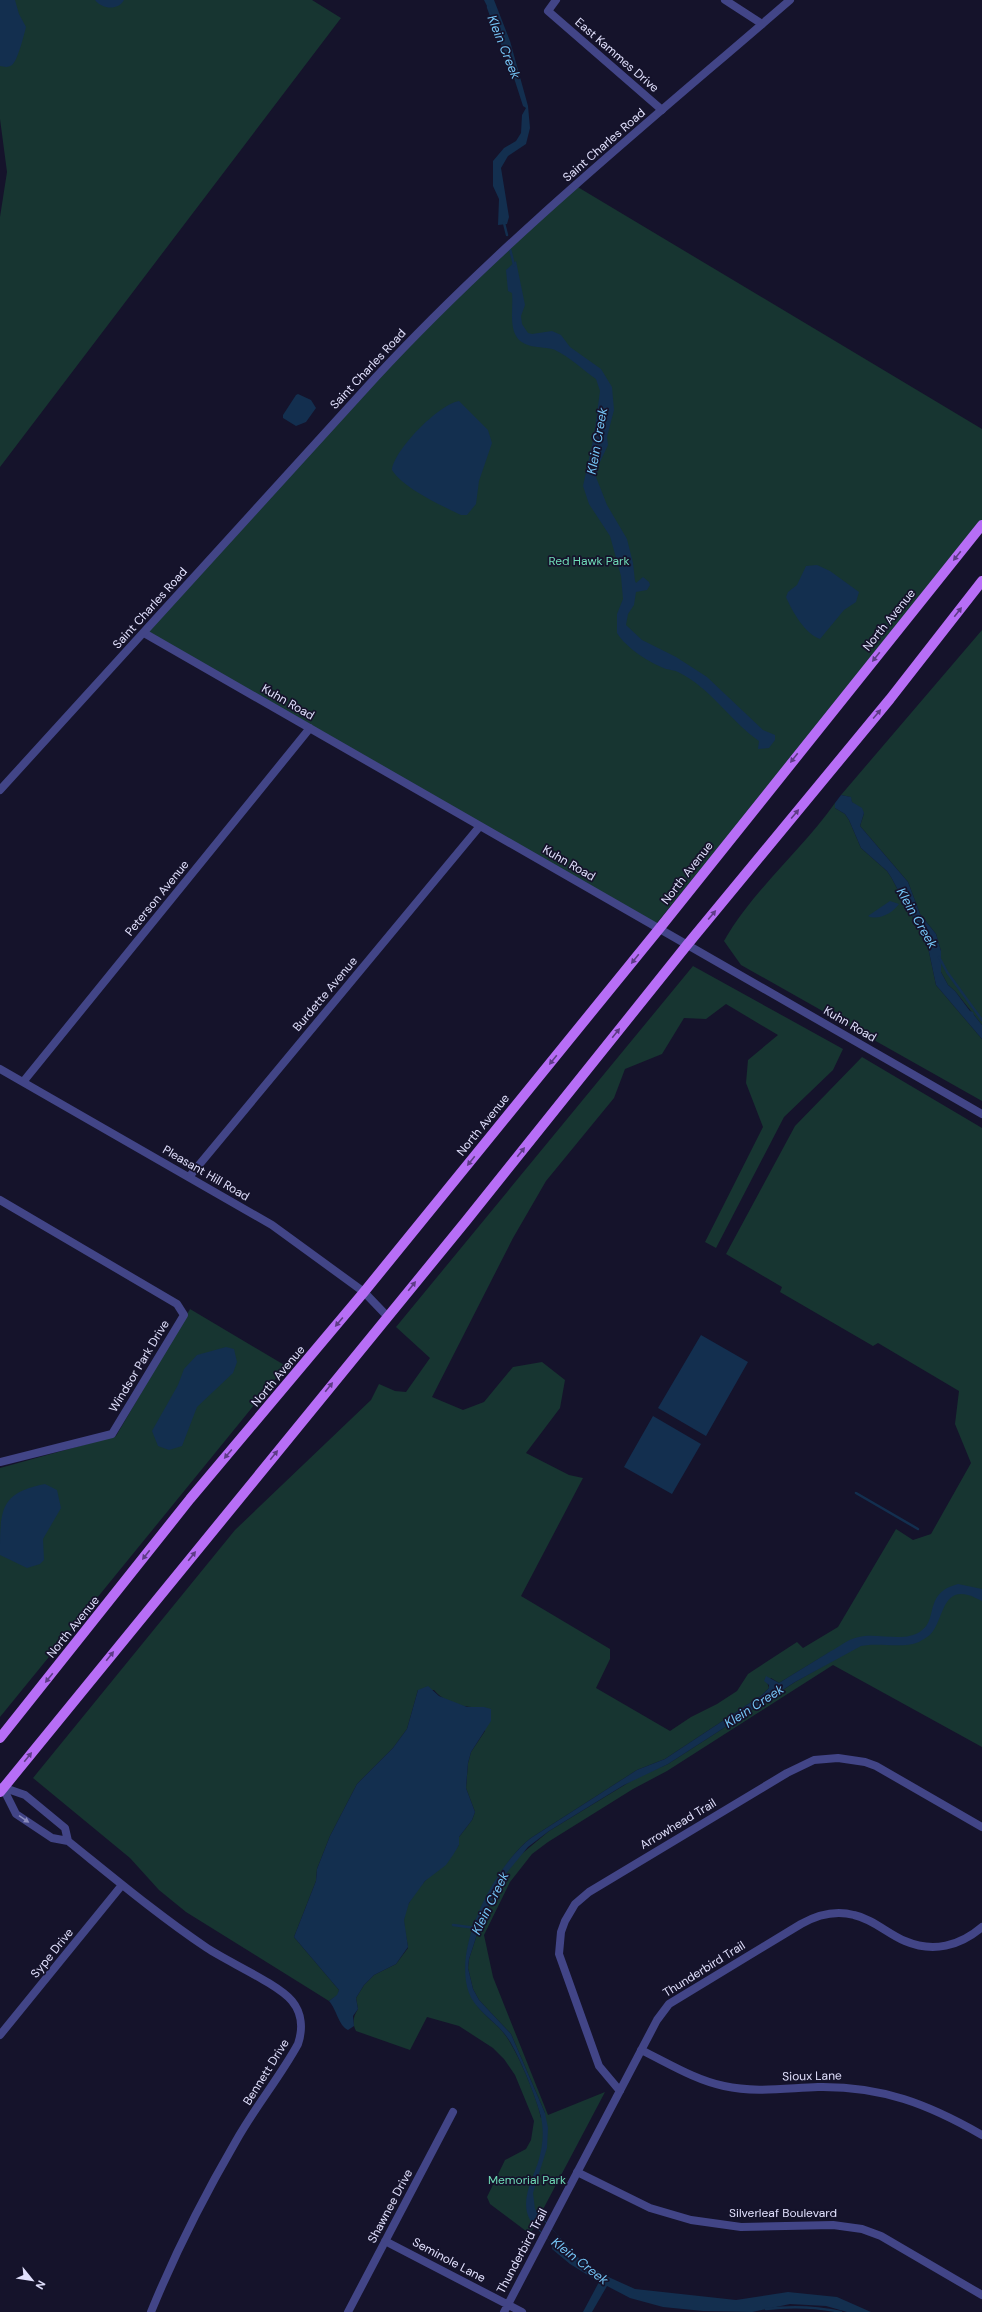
<svg xmlns="http://www.w3.org/2000/svg" width="982" height="2312" font-family="'DM Sans',sans-serif">
<style>
.green{fill:#173531;fill-rule:evenodd}
.water{fill:#132f4f}
.pier{fill:#15132b}
.lines{fill:none;stroke-linecap:round;stroke-linejoin:round}
.stream{stroke:#132f4f;stroke-width:2.5}
.minor{stroke:#424587;stroke-width:8}
.tertiary{stroke:#424587;stroke-width:8}
.primary{stroke:#b76ef6;stroke-width:10}
.oneway{fill:#5e3c86}
.oneway2{fill:#8a8bbc}
.labels{text-anchor:middle;dominant-baseline:central;stroke-width:3.5;stroke-linejoin:round;paint-order:stroke}
.street-label{font-size:12px;fill:#e1e0fd;stroke:#15132b}
.park-label{font-size:12px;fill:#6fdab6;stroke:#15132b}
.water-label{font-size:13px;font-style:italic;fill:#75c5f6;stroke:#15132b}
</style>
<rect width="100%" height="100%" fill="#15132b"/>
<path class="green" d="M 0,0 L 312,0 L 341,18 L 0,467 L 0,217 L 7,172 L 0,119 Z
M 576,186 L 982,429 L 982,522 L 656,924 L 142,633 L 441,307 Z
M 982,630 L 982,1025 L 955,991 L 948,985 L 941,972 L 941,951 L 936,934 L 920,914 L 908,882 L 860,826 L 864,813 L 852,802 L 850,797 L 841,795 Z
M 835,803 L 835,808 L 845,814 L 849,820 L 861,848 L 887,871 L 891,877 L 916,923 L 925,933 L 936,985 L 982,1039 L 982,1101 L 741,965 L 724,941 C 753,890 801,851 835,803 Z
M 693,966 L 843,1049 L 833,1070 L 784,1117 L 716,1248 L 705,1242 L 763,1127 L 746,1083 L 748,1060 L 778,1035 L 726,1004 L 706,1019 L 684,1018 L 662,1054 L 625,1069 L 614,1098 L 546,1181 L 513,1238 L 432,1397 L 463,1410 L 484,1402 L 513,1367 L 542,1362 L 565,1380 L 560,1408 L 526,1453 L 569,1475 L 583,1478 L 521,1596 L 610,1649 L 610,1659 L 596,1688 L 670,1731 L 691,1717 L 717,1704 L 737,1691 L 748,1674 L 797,1642 L 803,1648 L 838,1627 L 896,1529 L 913,1540 L 931,1534 L 971,1463 L 955,1424 L 959,1391 L 878,1343 L 873,1346 L 780,1292 L 782,1287 L 726,1254 L 795,1126 L 862,1057 L 982,1128 L 982,1747 L 833,1665 L 667,1771 L 633,1789 L 548,1842 L 532,1854 L 510,1882 L 484,1935 L 493,1977 L 548,2115 L 605,2092 L 530,2234 L 490,2204 L 487,2197 L 505,2160 L 526,2149 L 531,2140 L 534,2121 L 515,2075 L 504,2059 L 493,2048 L 459,2026 L 427,2017 L 410,2050 L 356,2031 C 352,2023 353,2017 358,2009 L 356,1998 L 364,1985 L 374,1975 L 396,1964 L 408,1948 C 407,1939 404,1928 404,1920 C 404,1896 444,1862 459,1845 L 459,1837 L 472,1820 L 475,1812 L 466,1788 L 468,1763 L 471,1752 L 485,1731 L 484,1707 C 468,1709 444,1703 434,1690 L 418,1690 L 407,1729 L 393,1748 L 357,1784 L 330,1836 L 317,1869 L 316,1881 L 294,1937 L 339,1990 L 338,1995 L 329,2001 L 186,1912 L 159,1890 L 130,1858 L 33,1778 L 235,1530 L 371,1400 L 379,1384 L 395,1391 L 406,1392 L 430,1358 L 396,1327 ZM 830,1652 L 832,1661 L 795,1682 L 668,1764 L 636,1778 L 549,1831 L 518,1857 L 505,1875 L 482,1919 L 469,1959 L 468,1968 L 473,1989 L 479,2000 L 511,2034 L 545,2113 L 541,2118 C 537,2097 516,2048 503,2032 C 495,2022 483,2015 476,2004 C 456,1971 469,1935 484,1903 C 497,1879 509,1855 531,1838 L 637,1770 L 665,1759 L 762,1695 L 769,1688 L 767,1682 L 771,1678 L 779,1683 Z
M 190,1309 L 286,1366 L 0,1717 L 0,1468 L 116,1436 Z"/>
<path class="water" d="M 0,0 L 15,0 L 19,14 L 26,27 C 24,35 18,59 13,64 C 9,68 5,67 0,66 Z
M 95,0 L 124,0 C 118,11 102,9 95,0 Z
M 484,0 L 494,0 L 510,41 L 528,106 L 530,128 L 526,144 L 508,156 L 501,168 L 509,217 L 507,224 L 498,225 L 499,199 L 493,186 L 493,161 L 504,148 L 516,141 L 521,133 L 522,115 L 526,108 L 523,106 L 498,28 Z
M 516,261 L 525,305 L 521,316 L 522,324 L 528,333 L 532,334 L 552,331 L 561,335 L 570,347 L 601,369 L 612,387 L 614,410 L 607,437 L 608,445 L 600,462 L 596,477 L 607,505 L 627,539 L 633,563 L 635,581 L 636,583 L 643,577 L 649,582 L 650,585 L 647,590 L 636,592 L 634,605 L 628,614 L 626,625 L 642,640 L 676,657 L 707,677 L 763,730 L 775,735 L 775,740 L 769,748 L 758,749 L 759,741 C 730,721 711,688 678,672 C 674,670 670,670 666,669 C 650,663 626,648 617,633 L 617,614 L 623,599 L 621,576 L 610,536 L 589,504 L 583,486 L 594,436 L 600,391 L 596,379 C 583,370 570,357 555,350 C 548,347 539,348 531,346 C 505,340 514,312 512,293 L 508,291 L 506,270 Z
M 298,394 L 311,400 L 316,408 L 306,422 L 296,426 L 283,418 L 283,415 L 296,395 Z
M 459,401 L 488,430 L 492,443 L 479,481 L 476,504 L 467,515 L 461,515 C 442,506 403,488 392,470 C 394,450 439,404 459,401 Z
M 817,565 L 830,571 L 859,592 L 856,602 L 844,610 L 820,639 C 805,634 792,611 786,597 L 788,592 L 797,585 L 806,566 Z
M 841,795 L 851,797 L 852,802 L 862,808 L 864,813 L 860,826 L 908,882 L 920,914 L 936,934 L 941,951 L 941,972 L 948,985 L 955,991 L 970,1011 L 973,1012 L 974,1015 L 982,1025 L 982,1039 L 936,985 L 925,933 L 916,923 L 891,877 L 887,871 L 861,848 L 849,820 L 845,814 L 835,808 L 835,803 Z
M 890,901 L 899,904 C 893,913 878,921 868,916 Z
M 701,1335 L 748,1362 L 706,1436 L 658,1408 Z
M 226,1347 L 234,1349 L 237,1362 L 233,1373 L 197,1407 L 182,1446 L 169,1450 L 158,1446 L 152,1431 L 178,1385 L 184,1369 L 197,1355 Z
M 653,1416 L 701,1444 L 672,1494 L 624,1467 Z
M 45,1484 L 57,1490 L 61,1508 L 43,1539 L 44,1560 L 40,1564 L 27,1568 L 0,1555 C 0,1509 0,1493 45,1484 Z
M 958,1584 L 982,1589 L 982,1601 C 977,1599 973,1596 968,1595 C 943,1588 943,1618 933,1631 C 930,1636 924,1639 919,1642 C 901,1649 879,1642 861,1646 L 795,1682 L 668,1764 L 624,1785 L 549,1831 L 528,1847 L 505,1875 L 482,1919 L 469,1959 L 468,1968 L 473,1989 L 479,2000 L 511,2034 L 545,2113 L 548,2128 L 547,2148 L 533,2193 L 535,2209 L 576,2256 L 604,2275 L 635,2289 L 736,2300 L 788,2292 L 837,2297 L 871,2312 L 847,2312 L 826,2306 L 790,2304 L 752,2312 L 703,2311 L 663,2307 L 630,2298 L 607,2286 L 592,2312 L 583,2312 L 599,2282 L 570,2264 L 552,2249 L 553,2244 C 547,2237 534,2228 530,2220 C 519,2200 534,2177 539,2159 C 543,2145 544,2131 541,2117 C 536,2097 516,2046 503,2032 C 492,2019 475,2009 469,1993 C 452,1947 495,1866 531,1838 L 637,1770 L 665,1759 L 762,1695 L 769,1688 L 769,1685 L 764,1681 L 766,1676 L 779,1683 C 796,1672 814,1662 831,1651 C 839,1647 847,1640 855,1638 C 876,1631 903,1644 921,1631 C 939,1619 923,1593 958,1584 Z
M 428,1686 L 439,1696 L 467,1707 L 484,1707 L 491,1709 L 491,1721 L 471,1752 L 468,1763 L 466,1788 L 475,1812 L 472,1820 L 459,1837 L 459,1845 L 453,1855 L 446,1865 L 425,1881 L 409,1903 L 404,1920 L 408,1947 L 396,1964 L 374,1975 L 364,1985 L 356,1998 L 358,2009 L 353,2016 L 354,2026 L 348,2030 C 338,2025 337,2010 329,2001 L 337,1995 L 339,1990 L 294,1937 L 316,1881 L 317,1869 L 330,1836 L 357,1784 L 393,1748 L 407,1729 L 418,1690 Z"/>
<path class="pier" d="M 539,2216 L 558,2235 L 553,2244 L 533,2223 Z"/>
<g class="lines">
<path class="stream" d="M 488,7 L 500,40 L 508,56
M 504,223 L 507,235
M 510,249 L 514,265
M 939,957 L 947,972 L 982,1020
M 856,1493 L 918,1529
M 453,1925 L 476,1928
M 766,2309 C 791,2306 817,2307 841,2312"/>
<path class="minor" d="M 556,0 L 548,11 L 662,110
M 725,0 L 762,24
M 144,633 L 982,1114
M 0,1069 L 272,1225 L 364,1292 L 387,1316
M 23,1082 L 310,728
M 189,1177 L 480,826
M 0,1200 L 177,1304 L 184,1315 L 112,1434 L 0,1462
M 2,1787 L 25,1795 L 65,1828 L 68,1841
M 3,1788 L 16,1814 L 52,1838 L 68,1841 C 114,1878 158,1915 207,1948 C 228,1962 278,1984 292,2001 C 302,2013 303,2029 298,2044 C 280,2077 255,2107 236,2141 C 204,2196 175,2253 151,2312
M 0,2035 L 122,1885
M 641,2050 C 668,2063 695,2080 724,2086 C 755,2093 787,2088 818,2087 C 882,2086 928,2104 982,2135
M 620,2091 L 599,2066 L 559,1954 L 561,1932 L 565,1921 L 575,1904 L 589,1892 L 787,1773 L 814,1760 L 838,1758 L 865,1762 L 876,1766 L 982,1827
M 577,2172 L 650,2208 L 691,2220 L 741,2227 L 833,2225 L 862,2229 L 881,2236 L 982,2295
M 385,2241 L 522,2312
M 348,2312 L 453,2112
M 504,2312 L 657,2020 L 669,2004 L 801,1924 C 817,1915 835,1910 854,1915 C 873,1919 888,1934 905,1941 C 933,1953 960,1946 982,1927"/>
<path class="tertiary" d="M 0,790 L 376,377 C 503,240 649,122 790,0"/>
<path class="primary" d="M 0,1738 L 190,1499 L 364,1292 L 659,929 L 982,525
M 0,1792 L 466,1221 L 687,945 L 890,699 L 982,581"/>
</g>
<defs><path id="oneway-solid" d="M-6-.8H1V-3.2L6.5 0L1 3.2V.8H-6Z"/></defs>
<g class="oneway">
<use href="#oneway-solid" transform="translate(957 556) rotate(129)"/>
<use href="#oneway-solid" transform="translate(958 612) rotate(-52)"/>
<use href="#oneway-solid" transform="translate(876 657) rotate(129)"/>
<use href="#oneway-solid" transform="translate(877 714) rotate(-50)"/>
<use href="#oneway-solid" transform="translate(794 758) rotate(128)"/>
<use href="#oneway-solid" transform="translate(795 814) rotate(-50)"/>
<use href="#oneway-solid" transform="translate(712 915) rotate(-50)"/>
<use href="#oneway-solid" transform="translate(635 959) rotate(129)"/>
<use href="#oneway-solid" transform="translate(616 1033) rotate(-51)"/>
<use href="#oneway-solid" transform="translate(553 1060) rotate(129)"/>
<use href="#oneway-solid" transform="translate(521 1152) rotate(-51)"/>
<use href="#oneway-solid" transform="translate(471 1161) rotate(129)"/>
<use href="#oneway-solid" transform="translate(412 1286) rotate(-51)"/>
<use href="#oneway-solid" transform="translate(339 1322) rotate(130)"/>
<use href="#oneway-solid" transform="translate(329 1387) rotate(-51)"/>
<use href="#oneway-solid" transform="translate(228 1454) rotate(130)"/>
<use href="#oneway-solid" transform="translate(274 1455) rotate(-51)"/>
<use href="#oneway-solid" transform="translate(146 1555) rotate(128)"/>
<use href="#oneway-solid" transform="translate(192 1556) rotate(-51)"/>
<use href="#oneway-solid" transform="translate(110 1656) rotate(-51)"/>
<use href="#oneway-solid" transform="translate(49 1678) rotate(129)"/>
<use href="#oneway-solid" transform="translate(28 1757) rotate(-51)"/>
</g>
<use class="oneway2" href="#oneway-solid" transform="translate(24 1819) rotate(34)"/>
<g class="labels">
<g class="street-label">
<text transform="translate(617 55) rotate(41)">East Kammes Drive</text>
<text transform="translate(604 145) rotate(-41)">Saint Charles Road</text>
<text transform="translate(368 369) rotate(-47)">Saint Charles Road</text>
<text transform="translate(150 608) rotate(-48)">Saint Charles Road</text>
<text transform="translate(889 620) rotate(-51)">North Avenue</text>
<text transform="translate(288 702) rotate(30)">Kuhn Road</text>
<text transform="translate(569 863) rotate(30)">Kuhn Road</text>
<text transform="translate(687 873) rotate(-52)">North Avenue</text>
<text transform="translate(157 898) rotate(-51)">Peterson Avenue</text>
<text transform="translate(325 994) rotate(-50)">Burdette Avenue</text>
<text transform="translate(850 1024) rotate(30)">Kuhn Road</text>
<text transform="translate(483 1125) rotate(-51)">North Avenue</text>
<text transform="translate(206 1173) rotate(30)">Pleasant Hill Road</text>
<text transform="translate(139 1366) rotate(-59)">Windsor Park Drive</text>
<text transform="translate(278 1376) rotate(-50)">North Avenue</text>
<text transform="translate(73 1627) rotate(-51)">North Avenue</text>
<text transform="translate(678 1824) rotate(-31)">Arrowhead Trail</text>
<text transform="translate(52 1953) rotate(-51)">Sype Drive</text>
<text transform="translate(704 1969) rotate(-32)">Thunderbird Trail</text>
<text transform="translate(266 2072) rotate(-58)">Bennett Drive</text>
<text transform="translate(812 2076) rotate(-1)">Sioux Lane</text>
<text transform="translate(390 2206) rotate(-62)">Shawnee Drive</text>
<text x="783" y="2213">Silverleaf Boulevard</text>
<text transform="translate(522 2251) rotate(-62)">Thunderbird Trail</text>
<text transform="translate(449 2260) rotate(28)">Seminole Lane</text>
</g>
<g class="park-label">
<text x="589" y="561">Red Hawk Park</text>
<text x="527" y="2180">Memorial Park</text>
</g>
<g class="water-label">
<text transform="translate(504 47) rotate(68)">Klein Creek</text>
<text transform="translate(597 441) rotate(-80)">Klein Creek</text>
<text transform="translate(917 918) rotate(60)">Klein Creek</text>
<text transform="translate(754 1706) rotate(-33)">Klein Creek</text>
<text transform="translate(490 1903) rotate(-64)">Klein Creek</text>
<text transform="translate(580 2261) rotate(38)">Klein Creek</text>
</g>
</g>
<g transform="translate(32 2280) rotate(120)" stroke="#15132b" stroke-width="3" paint-order="stroke">
<path d="M0-3L7 15L0 10L-7 15Z" fill="#e1e0fd"/>
<text y="-6" font-size="11" font-weight="bold" text-anchor="middle" fill="#e1e0fd">N</text>
</g>
</svg>
